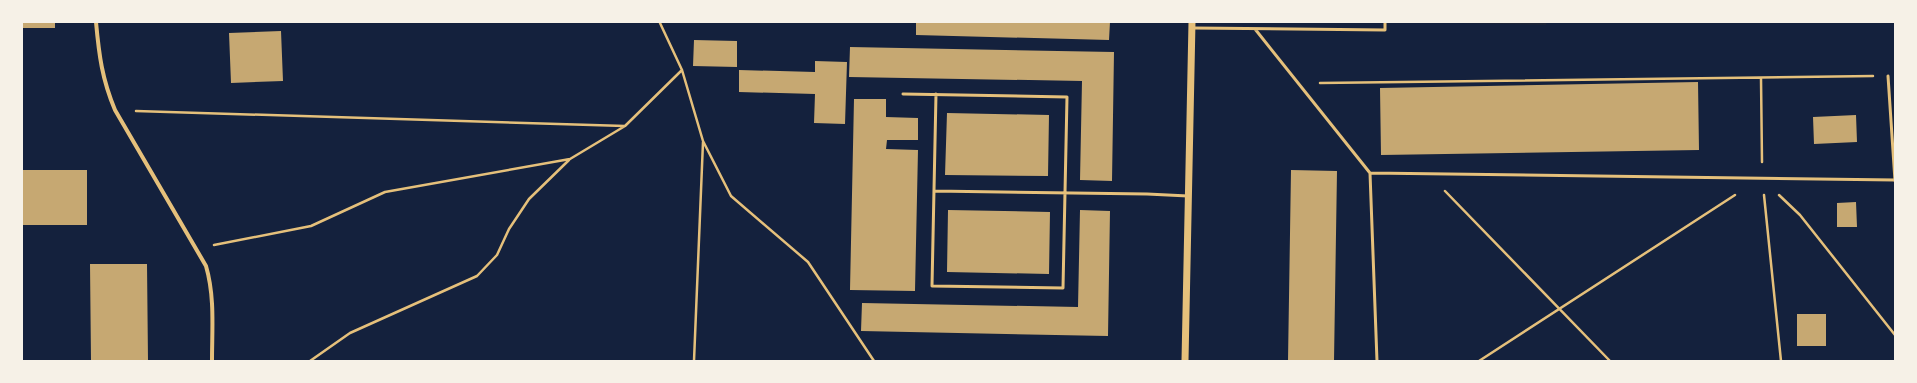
<svg xmlns="http://www.w3.org/2000/svg" width="1917" height="383" font-family="Helvetica,sans-serif">
<style>
.green{fill:#1d2539}
.building{fill:#c6a872}
.lines{fill:none;stroke-linecap:round;stroke-linejoin:round}
.path{stroke:#e5c07b;stroke-width:2.5}
.service{stroke:#e5c07b;stroke-width:3}
.minor{stroke:#e5c07b;stroke-width:4}
.tertiary{stroke:#e5c07b;stroke-width:7}
</style>
<rect width="100%" height="100%" fill="#14213d"/>
<path class="green" d="M 1410,22 L 1547,22 L 1546,25 Z"/>
<path class="building" d="M 22,22 L 55,22 L 55,28 L 22,28 Z
M 916,22 L 1110,22 L 1109,40 L 916,35 Z
M 281,31 L 283,81 L 231,83 L 229,33 Z
M 694,40 L 737,41 L 737,67 L 693,66 Z
M 850,47 L 1114,52 L 1112,181 L 1080,180 L 1082,81 L 849,77 Z
M 815,61 L 847,62 L 845,124 L 814,123 L 815,94 L 739,92 L 739,70 L 815,72 Z
M 1698,82 L 1699,150 L 1381,155 L 1380,88 Z
M 854,99 L 886,99 L 886,117 L 918,118 L 918,140 L 887,140 L 886,149 L 918,150 L 915,291 L 850,290 Z
M 947,113 L 1049,115 L 1048,176 L 945,175 Z
M 1856,115 L 1857,142 L 1814,144 L 1813,117 Z
M 22,170 L 87,170 L 87,225 L 22,225 Z
M 1291,170 L 1337,171 L 1334,361 L 1288,361 Z
M 1856,202 L 1857,227 L 1837,227 L 1837,203 Z
M 948,210 L 1050,212 L 1049,274 L 947,272 Z
M 1080,210 L 1110,211 L 1108,336 L 861,331 L 862,303 L 1078,307 Z
M 90,264 L 147,264 L 148,361 L 91,361 Z
M 1797,314 L 1826,314 L 1826,346 L 1797,346 Z"/>
<g class="lines">
<path class="path" d="M 660,23 L 682,70 L 703,141 L 731,196 L 808,262 L 874,361
M 1761,78 L 1762,162
M 1320,83 L 1873,76
M 136,111 L 625,126
M 1445,191 L 1610,361
M 1764,195 L 1781,361
M 1779,195 L 1800,215 L 1895,335
M 214,245 L 311,226 L 385,192 L 570,159 L 625,126 L 682,70
M 310,361 L 350,333 L 477,276 L 497,255 L 509,229 L 529,199 L 569,160
M 694,361 L 703,142
M 1479,361 L 1735,195"/>
<path class="service" d="M 1193,28 L 1385,30 L 1385,22
M 1255,29 L 1370,173 L 1377,361
M 1888,76 L 1895,181
M 903,94 L 1067,97 L 1063,288 L 932,286 L 936,94
M 1370,173 L 1895,180
M 934,191 L 1147,194 L 1188,196"/>
<path class="minor" d="M 96,22 C 99,55 102,79 115,110 L 206,266 C 215,297 212,329 212,361"/>
<path class="tertiary" d="M 1185,361 L 1192,22"/>
</g>
<rect width="1917" height="383" fill="none" stroke="#f6f1e7" stroke-width="46"/>
</svg>
